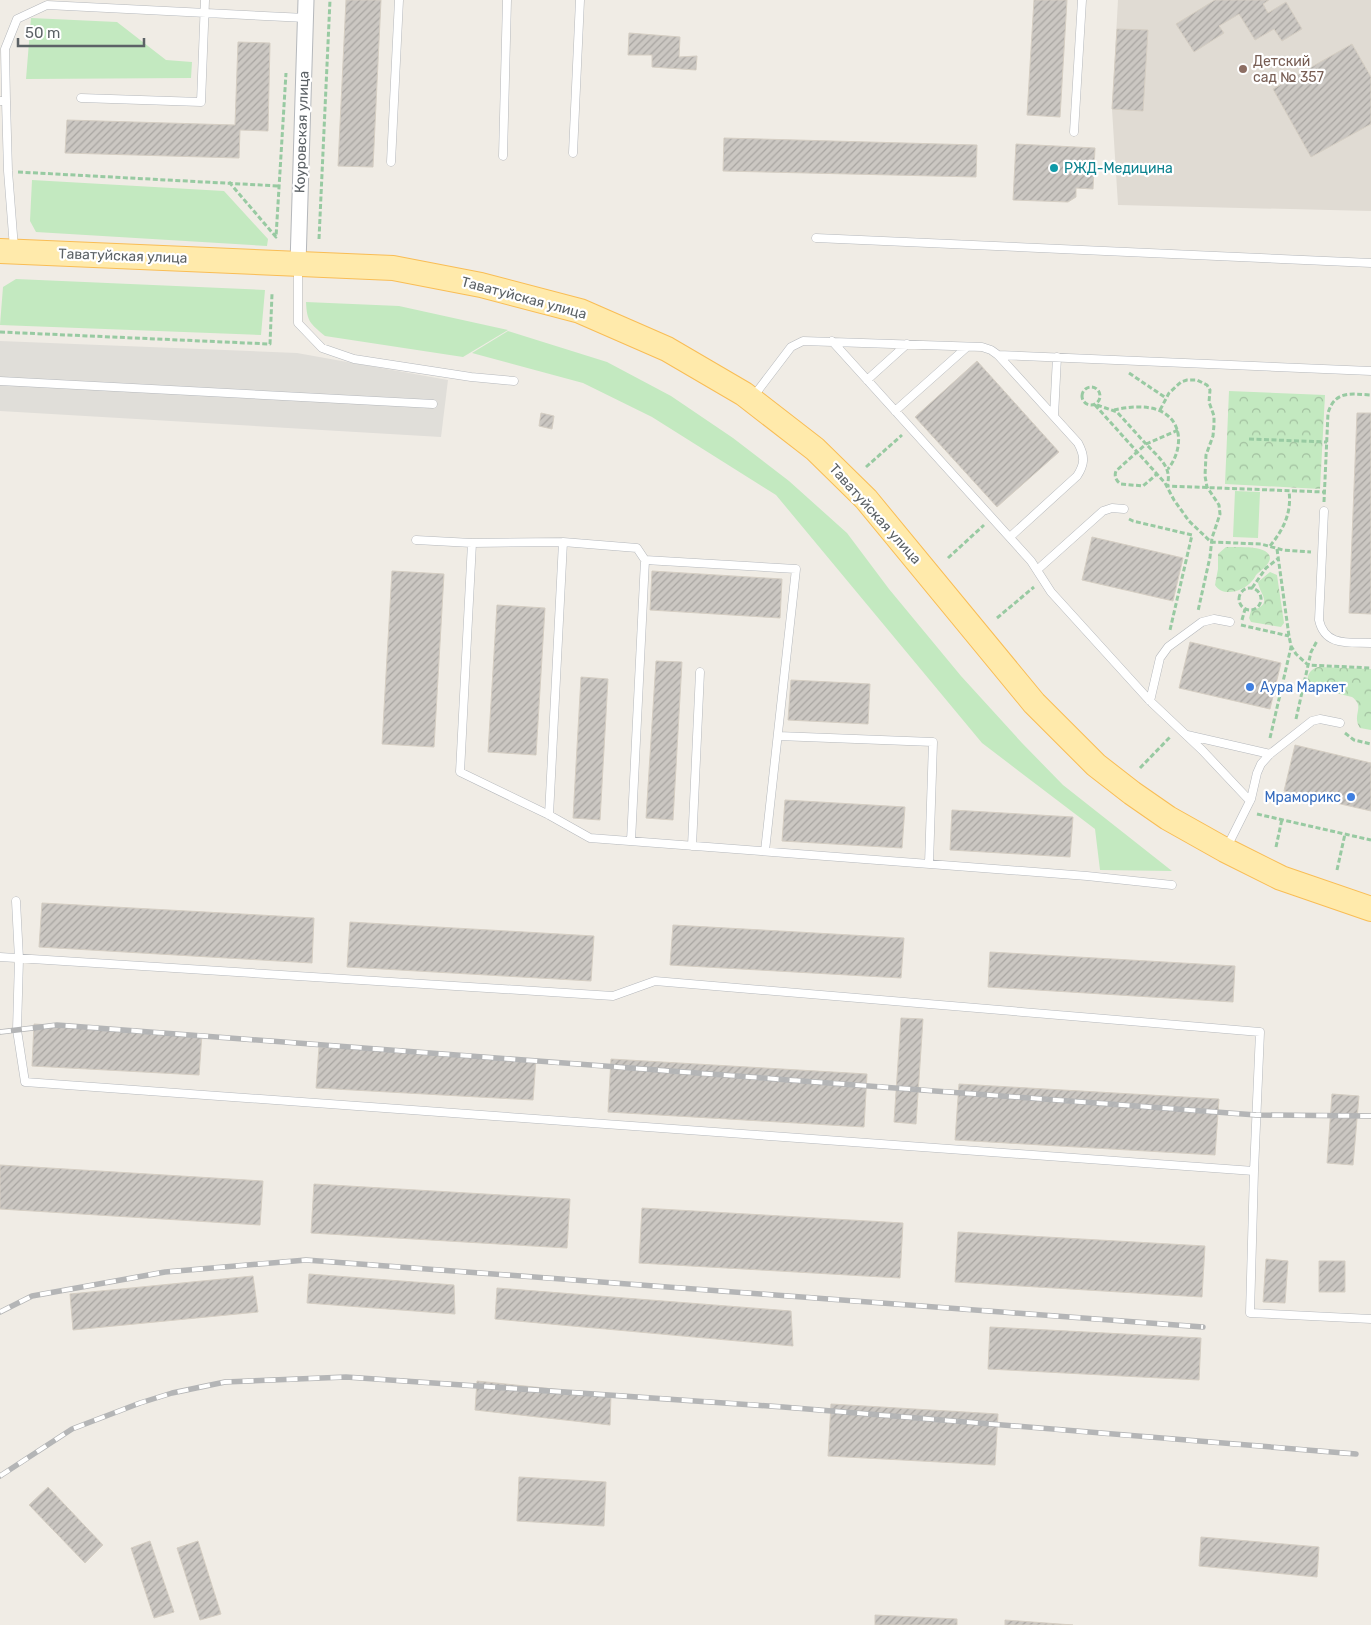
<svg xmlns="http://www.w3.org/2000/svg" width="1371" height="1625" font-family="Rubik,sans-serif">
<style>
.industrial{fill:#e0ded9}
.education{fill:#e0dbd3}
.grass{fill:#c3e9c0}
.park{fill:url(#park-crowns)}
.building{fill:url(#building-hatch);stroke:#d5cec3}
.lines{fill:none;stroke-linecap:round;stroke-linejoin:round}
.service-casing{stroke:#b5b8bc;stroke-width:9}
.minor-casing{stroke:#b5b8bc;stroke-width:17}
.primary-casing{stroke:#f9bd55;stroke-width:26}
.path{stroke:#98caa2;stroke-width:3;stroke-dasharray:5 2.5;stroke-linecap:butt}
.service{stroke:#fff;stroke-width:8}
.minor{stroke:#fff;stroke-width:15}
.primary{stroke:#ffeaab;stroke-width:24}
.rail-casing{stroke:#b4b5b6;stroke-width:5.5}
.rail{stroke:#fff;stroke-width:4;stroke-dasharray:11;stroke-linecap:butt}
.education-dot{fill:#8d6e63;stroke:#fff;stroke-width:2}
.culture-dot{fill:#0f9aa8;stroke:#fff;stroke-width:2}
.shop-dot{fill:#3f7fe0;stroke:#fff;stroke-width:2}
.labels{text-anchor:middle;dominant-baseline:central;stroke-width:4.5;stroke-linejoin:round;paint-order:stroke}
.education-label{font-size:14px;fill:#785e54;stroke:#fff;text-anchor:start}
.street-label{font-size:14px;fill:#5c6266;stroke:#fff}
.culture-label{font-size:14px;fill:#0d838f;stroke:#fff;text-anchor:start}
.shop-label{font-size:14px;fill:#366cbe;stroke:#fff;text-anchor:start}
</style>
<defs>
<pattern id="park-crowns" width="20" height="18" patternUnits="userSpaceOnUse" patternTransform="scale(1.25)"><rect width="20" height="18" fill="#c3e9c0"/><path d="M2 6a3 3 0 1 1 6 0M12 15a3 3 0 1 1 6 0" fill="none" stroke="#a2c0a0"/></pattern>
<pattern id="building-hatch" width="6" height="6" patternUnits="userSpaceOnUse" patternTransform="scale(1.25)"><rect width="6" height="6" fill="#cbc7c2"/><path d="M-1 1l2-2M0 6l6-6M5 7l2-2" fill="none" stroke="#a8a5a1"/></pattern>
</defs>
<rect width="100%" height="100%" fill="#f0ece5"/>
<path class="industrial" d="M 0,341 L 297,353 L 448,380 L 441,437 L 0,411 Z"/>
<path class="education" d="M 1118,0 L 1371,0 L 1371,211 L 1118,205 L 1112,109 Z"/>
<path class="grass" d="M 31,18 L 117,22 L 166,60 L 192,62 L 191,78 L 26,79 Z
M 32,180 L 224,191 L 268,239 L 267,246 L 36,232 L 30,221 Z
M 16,279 L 265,290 L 261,335 L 0,325 L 3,287 Z
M 306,302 L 399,306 L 508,330 L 463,357 L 325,336 C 310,323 307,322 306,302 Z
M 508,331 L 607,362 L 671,396 L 733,438 L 789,481 L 847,533 L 889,589 L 961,676 L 1022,743 L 1063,785 L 1172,871 L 1100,870 L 1095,829 L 982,743 L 776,495 L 652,417 L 583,383 L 472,353 Z
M 1235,491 L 1260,492 L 1258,538 L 1233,537 Z"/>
<path class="park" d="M 1229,391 L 1325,395 L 1320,489 L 1225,484 Z
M 1226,547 C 1235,547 1258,546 1265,551 C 1278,559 1262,569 1256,575 C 1255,577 1254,579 1252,581 C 1244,591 1223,598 1215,585 L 1218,569 L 1218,554 Z
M 1270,572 L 1277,575 L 1284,623 L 1281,627 L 1251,622 L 1249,618 L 1251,611 C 1275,604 1259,594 1258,582 Z
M 1318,667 L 1371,669 L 1371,730 L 1360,728 C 1351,715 1366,707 1352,697 L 1315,688 L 1309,685 C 1305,677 1310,669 1318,667 Z"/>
<path class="building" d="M 346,0 L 381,0 L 373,167 L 338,166 Z
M 1034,0 L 1067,0 L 1060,117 L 1027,115 Z
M 1215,0 L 1269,0 L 1263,4 L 1268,13 L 1286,2 L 1302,29 L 1282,41 L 1274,29 L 1255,40 L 1239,14 L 1219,26 L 1224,33 L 1194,52 L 1176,24 Z
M 1117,29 L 1148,30 L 1143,111 L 1112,109 Z
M 629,33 L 680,37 L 679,57 L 697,56 L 696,70 L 652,67 L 652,55 L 628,55 Z
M 238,42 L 270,43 L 268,131 L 240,130 L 239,158 L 65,153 L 67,120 L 235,125 Z
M 1352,44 L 1371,77 L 1371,124 L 1311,157 L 1273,89 Z
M 724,138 L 977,145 L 976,177 L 723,171 Z
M 1016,144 L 1095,148 L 1093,189 L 1076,188 L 1076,197 L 1068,202 L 1013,200 Z
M 977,361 L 1059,452 L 997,507 L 915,417 Z
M 541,413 L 554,416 L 552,429 L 539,426 Z
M 1357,413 L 1371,413 L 1371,614 L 1349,613 Z
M 1092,537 L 1183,558 L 1173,601 L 1082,580 Z
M 392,571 L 444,574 L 434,747 L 382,744 Z
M 652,571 L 782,579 L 780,618 L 650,610 Z
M 497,605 L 545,608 L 536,755 L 488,752 Z
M 1190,642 L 1281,663 L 1270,709 L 1179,688 Z
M 656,661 L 682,662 L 673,820 L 646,818 Z
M 581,677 L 608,679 L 600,820 L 573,818 Z
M 791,680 L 870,684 L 868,724 L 788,720 Z
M 1295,745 L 1371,763 L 1371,811 L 1284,791 Z
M 785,800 L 905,807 L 902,848 L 782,841 Z
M 952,810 L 1073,817 L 1070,857 L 950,850 Z
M 42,903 L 314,918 L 312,963 L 39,947 Z
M 350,922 L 594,936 L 591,981 L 347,967 Z
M 673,925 L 904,938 L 901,978 L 670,965 Z
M 990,952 L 1235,966 L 1233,1002 L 988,987 Z
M 901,1018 L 923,1019 L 916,1124 L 894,1122 Z
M 34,1024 L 202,1034 L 199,1075 L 32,1066 Z
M 319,1047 L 536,1059 L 533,1100 L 316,1088 Z
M 611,1059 L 867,1074 L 864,1127 L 608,1112 Z
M 959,1084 L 1219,1099 L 1215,1155 L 955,1140 Z
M 1332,1094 L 1359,1096 L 1353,1165 L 1327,1163 Z
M 0,1165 L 263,1181 L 260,1225 L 0,1209 Z
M 314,1184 L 570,1199 L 567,1248 L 311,1233 Z
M 642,1208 L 903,1223 L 900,1278 L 639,1263 Z
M 958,1232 L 1205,1246 L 1202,1297 L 955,1282 Z
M 1266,1259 L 1288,1261 L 1285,1303 L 1263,1302 Z
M 1319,1261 L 1345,1261 L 1345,1292 L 1319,1292 Z
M 309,1274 L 454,1285 L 455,1314 L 307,1303 Z
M 253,1276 L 258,1312 L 73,1330 L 70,1294 Z
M 497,1288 L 791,1311 L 793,1346 L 495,1319 Z
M 990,1327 L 1201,1338 L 1199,1380 L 988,1369 Z
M 477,1381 L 611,1395 L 610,1425 L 475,1410 Z
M 831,1404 L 998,1414 L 995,1465 L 828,1456 Z
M 519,1477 L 606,1482 L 604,1526 L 517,1521 Z
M 48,1487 L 103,1545 L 85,1563 L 29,1505 Z
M 1201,1537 L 1319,1547 L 1317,1577 L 1199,1566 Z
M 150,1541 L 174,1612 L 154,1618 L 131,1548 Z
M 198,1541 L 221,1614 L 200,1620 L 177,1548 Z
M 875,1615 L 957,1619 L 957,1625 L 875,1625 Z
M 1005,1620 L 1073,1625 L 1005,1625 Z"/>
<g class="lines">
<defs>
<path id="service" d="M 81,98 L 201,102 L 205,0
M 0,101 L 6,101 L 8,171 L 14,248
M 6,101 L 5,49 L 17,19 L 47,5 L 306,18
M 1074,132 L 1082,0
M 573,153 L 580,0
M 503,156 L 507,0
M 391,162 L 399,0
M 816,238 L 1371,263
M 298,268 L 298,323 L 322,348 L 354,359 L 471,377 L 514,381
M 832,341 L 1031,561 L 1051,592 L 1150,701 L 1202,750 L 1250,801
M 998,355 L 1371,371
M 867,380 L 907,344
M 0,381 L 433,404
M 753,397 L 791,347 L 803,341 L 982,347 L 991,350 L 998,355 L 1078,443 C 1085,456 1085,464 1077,476 L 1010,537
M 895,411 L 967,347
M 1054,416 L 1057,357
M 1324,511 L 1319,620 C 1325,647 1349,642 1371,643
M 416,540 L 472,543 L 563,542 L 637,548 L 645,560 L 796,569 L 765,851
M 472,543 L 460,772 L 549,815 L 590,838 L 1087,876 L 1172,885
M 1037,570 L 1103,511 L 1112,508 L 1124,509
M 1150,701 L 1160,658 L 1168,647 L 1202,622 L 1214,619 L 1230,622
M 1187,735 L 1270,754
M 778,736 L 933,742 L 929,864
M 549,815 L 563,542
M 631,841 L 645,560
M 692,846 L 700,672
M 1226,849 L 1251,799 L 1257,773 L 1261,764 L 1270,754 L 1312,721 L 1320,719 L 1340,723
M 16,901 L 19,959 L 17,1030 L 25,1082 L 1254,1171
M 0,957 L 613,996 L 655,981 L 1260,1032 L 1254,1171 L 1250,1313 L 1371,1319"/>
<path id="minor" d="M 298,264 L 306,0"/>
<path id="primary" d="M 0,251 L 393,268 L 481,285 L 580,311 L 667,349 L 744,394 L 815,449 L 866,499 L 1034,703 L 1096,765 L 1132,793 L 1168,818 L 1225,850 L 1281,878 L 1371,909"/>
</defs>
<use href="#service" class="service-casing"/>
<use href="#minor" class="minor-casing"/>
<use href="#primary" class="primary-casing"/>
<path class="path" d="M 18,172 L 279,186
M 229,182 L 276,237 L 286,73
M 319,239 L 330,0
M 0,332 L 270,344 L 272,294
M 1129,373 L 1166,398
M1082 396a9 9 0 1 1 18 0a9 9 0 1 1-18 0Z
M 1095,405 L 1165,483 L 1174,500 L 1189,521 L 1211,542 L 1261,544 L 1283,550 L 1311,552
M 1097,405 L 1117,412 L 1146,444 L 1116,471 C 1114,476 1116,481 1121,484 L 1143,486 L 1157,474
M 1114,410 C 1127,407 1145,405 1158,410 C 1184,420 1183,450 1168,469
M 1160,410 L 1169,393 L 1181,382 L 1187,380 L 1197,380 L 1207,385 L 1210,390 L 1209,402 L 1214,416 L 1214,425 L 1213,436 L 1206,455 L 1205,476 L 1207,487 L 1219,505 L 1220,514 L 1212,538 L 1210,557 L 1198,611
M 1178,430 L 1146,444 C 1158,457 1173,467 1167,486 L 1324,492
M 1249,439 L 1327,442
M 866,467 L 902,435
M 1324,502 L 1328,413 C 1335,390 1351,394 1371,395
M 1129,519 L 1133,521 L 1192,535 L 1170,630
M 1270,546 C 1283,530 1292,513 1289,491
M 1277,549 L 1289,636 L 1291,646 L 1296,654 L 1308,665 L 1371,668
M 948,558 L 984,525
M1239 599a11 11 0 1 1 22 0a11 11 0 1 1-22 0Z
M 1252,588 L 1266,568 L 1279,558
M 997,618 L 1034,587
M 1242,620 L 1245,609
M 1241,625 L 1289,636
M 1296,719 L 1311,652 L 1317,641
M 1345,733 L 1354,740 L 1371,744
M 1270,738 L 1291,647
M 1140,768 L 1171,736
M 1257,814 L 1371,840
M 1276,847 L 1282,819
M 1337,870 L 1345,834"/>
<use href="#service" class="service"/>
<use href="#minor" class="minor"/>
<use href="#primary" class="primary"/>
<defs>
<path id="rail" d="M 0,1032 L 57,1025 L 1256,1115 L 1371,1116
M 0,1312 L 32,1296 L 165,1272 L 306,1260 L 1203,1327
M 0,1476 L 72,1429 L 140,1403 L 172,1393 L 225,1382 L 346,1377 L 783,1407 L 1356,1454"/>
</defs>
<use href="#rail" class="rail-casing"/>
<use href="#rail" class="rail"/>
</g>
<circle class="education-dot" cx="1243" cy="69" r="5"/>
<circle class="culture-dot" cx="1054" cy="168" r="5"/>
<g class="shop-dot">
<circle cx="1250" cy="687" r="5"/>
<circle cx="1351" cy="797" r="5"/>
</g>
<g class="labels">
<g class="education-label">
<text x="1253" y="61">Детский<tspan x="1253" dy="16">сад № 357</tspan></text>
</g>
<g class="street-label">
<text transform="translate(302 132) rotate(-88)">Коуровская улица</text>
<text transform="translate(123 256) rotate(2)">Таватуйская улица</text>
<text transform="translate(524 298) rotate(15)">Таватуйская улица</text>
<text transform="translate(875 514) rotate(48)">Таватуйская улица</text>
</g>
<g class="culture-label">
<text x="1064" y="168">РЖД-Медицина</text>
</g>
<g class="shop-label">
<text x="1260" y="687">Аура Маркет</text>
<text x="1341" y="797" text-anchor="end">Мраморикс</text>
</g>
</g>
<path d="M18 38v8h126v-8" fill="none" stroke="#5c6266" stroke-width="2.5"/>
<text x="25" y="38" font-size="15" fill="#5c6266" stroke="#ffffff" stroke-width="4" paint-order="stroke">50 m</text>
</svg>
